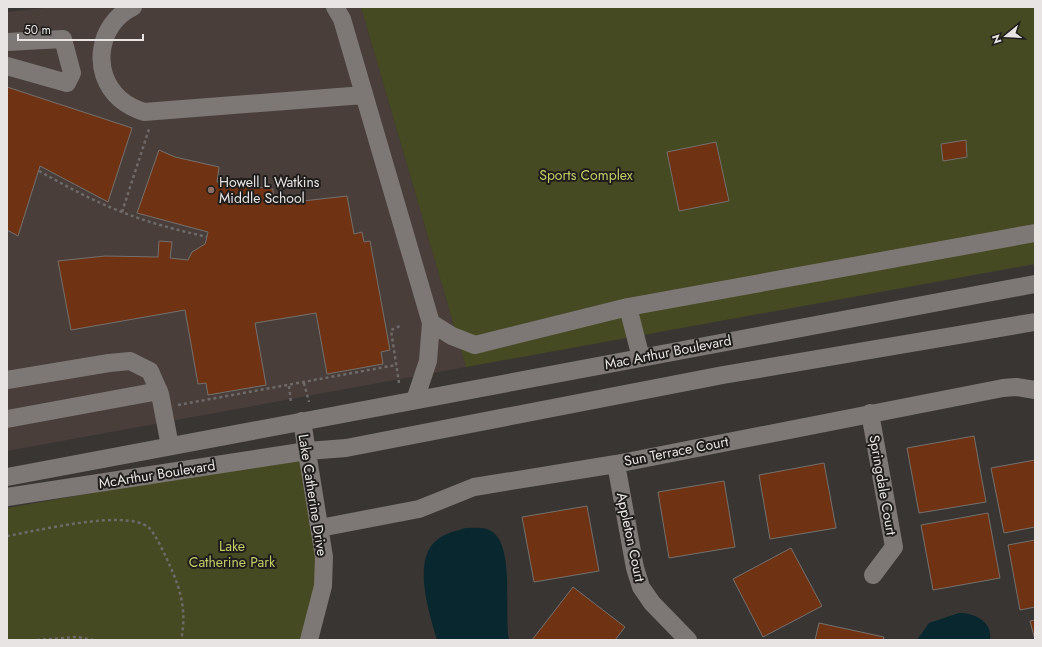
<svg xmlns="http://www.w3.org/2000/svg" width="1042" height="647" font-family="Jost,sans-serif">
<style>
.built{fill:#493e3a}
.green{fill:#464a23}
.water{fill:#08272f}
.building{fill:#6f3213;stroke:#75706d}
.lines{fill:none;stroke-linecap:round;stroke-linejoin:round}
.path{stroke:#6e6a69;stroke-width:2.5;stroke-dasharray:3 3;stroke-linecap:butt}
.minor{stroke:#7d7875;stroke-width:18}
.education-dot{fill:#8d6e63;stroke:#1f1d1c;stroke-width:1.5}
.labels{text-anchor:middle;dominant-baseline:central;stroke-width:4;stroke-linejoin:round;paint-order:stroke}
.park-label{font-size:14px;fill:#c3cd68;stroke:#1f1d1c}
.poi-label{font-size:14px;fill:#e7e4e3;stroke:#1f1d1c;text-anchor:start}
.street-label{font-size:14px;fill:#e7e4e3;stroke:#1f1d1c}
</style>
<rect width="100%" height="100%" fill="#393533"/>
<path class="built" d="M 53,7 L 361,7 L 466,367 L 7,451 L 7,12 Z"/>
<path class="green" d="M 361,7 L 1035,7 L 1035,264 L 466,367 Z
M 303,456 L 320,585 L 307,640 L 7,640 L 7,508 Z"/>
<path class="water" d="M 466,528 C 475,528 487,526 495,534 C 514,553 504,614 509,640 L 437,640 C 430,615 411,560 437,540 C 445,533 456,531 466,528 Z
M 959,613 C 975,613 993,622 990,640 L 917,640 L 929,623 Z"/>
<path class="building" d="M 7,87 L 132,128 L 108,202 L 40,166 L 18,236 L 7,230 Z
M 966,140 L 967,157 L 943,161 L 941,144 Z
M 716,142 L 729,201 L 679,211 L 667,152 Z
M 159,150 L 175,157 L 219,167 L 217,182 L 273,189 L 273,200 L 303,201 L 347,196 L 354,234 L 362,232 L 364,242 L 370,241 L 390,350 L 381,352 L 383,364 L 327,374 L 316,313 L 255,323 L 266,385 L 208,395 L 206,383 L 198,384 L 185,310 L 71,330 L 58,261 L 105,256 L 158,257 L 159,241 L 172,242 L 170,258 L 188,260 L 192,252 L 205,244 L 206,241 L 208,232 L 137,213 Z
M 974,436 L 986,502 L 919,513 L 907,448 Z
M 1035,460 L 1035,527 L 1004,533 L 991,468 Z
M 824,463 L 836,528 L 770,539 L 759,475 Z
M 724,481 L 735,547 L 669,558 L 658,492 Z
M 587,506 L 599,571 L 534,582 L 522,517 Z
M 988,513 L 1000,578 L 933,590 L 921,525 Z
M 1035,540 L 1035,607 L 1020,610 L 1008,545 Z
M 791,548 L 822,606 L 763,637 L 733,579 Z
M 573,587 L 625,627 L 615,640 L 532,640 Z
M 1035,620 L 1035,640 L 1030,621 Z
M 819,623 L 884,637 L 883,640 L 815,640 Z"/>
<g class="lines">
<path class="path" d="M 39,171 C 66,186 93,201 122,212 C 149,223 178,230 207,237
M 122,212 L 149,129
M 304,383 L 309,402
M 399,383 L 391,330 L 402,325
M 289,386 L 291,403
M 178,405 L 396,365
M 7,536 C 36,531 125,509 148,527 C 155,532 166,557 170,566 C 181,590 187,613 181,640
M 37,640 L 77,637 L 94,640"/>
<path class="minor" d="M 133,7 C 98,23 90,73 120,99 C 127,105 135,109 144,112 L 364,95
M 335,7 L 342,19 L 431,323
M 7,42 L 63,39 L 72,73 L 67,83 L 7,66
M 628,307 L 641,358
M 7,380 L 109,363 L 130,361 L 150,371 L 160,394 L 170,446
M 415,400 L 428,361 L 431,323 L 452,336 L 475,345 L 628,307 L 1035,233
M 870,413 L 894,547 L 873,575
M 7,419 L 159,391
M 302,421 L 324,557 L 323,586 L 309,640
M 616,464 L 635,568 L 641,587 L 652,603 L 688,640
M 7,477 L 1035,284
M 7,497 L 307,451 L 346,448 L 723,375 L 1035,322
M 320,528 L 419,509 L 474,487 L 616,464 L 1003,388 L 1016,387 L 1035,390"/>
</g>
<circle class="education-dot" cx="211" cy="190" r="4"/>
<g class="labels">
<g class="park-label">
<text x="586" y="175">Sports Complex</text>
<text x="232" y="546">Lake<tspan x="232" dy="16">Catherine Park</tspan></text>
</g>
<g class="poi-label">
<text x="219" y="182">Howell L Watkins<tspan x="219" dy="16">Middle School</tspan></text>
</g>
<g class="street-label">
<text transform="translate(668 352) rotate(-11)">Mac Arthur Boulevard</text>
<text transform="translate(676 451) rotate(-11)">Sun Terrace Court</text>
<text transform="translate(157 474) rotate(-9)">McArthur Boulevard</text>
<text transform="translate(883 485) rotate(80)">Springdale Court</text>
<text transform="translate(313 495) rotate(81)">Lake Catherine Drive</text>
<text transform="translate(631 537) rotate(78)">Appleton Court</text>
</g>
</g>
<rect width="1042" height="647" fill="none" stroke="#e7e4e3" stroke-width="16"/>
<g transform="translate(1006 36) rotate(252)" stroke="#1f1d1c" stroke-width="3" paint-order="stroke">
<path d="M0-3L7 15L0 10L-7 15Z" fill="#e7e4e3"/>
<text y="-6" font-size="11" font-weight="bold" text-anchor="middle" fill="#e7e4e3">N</text>
</g>
<path d="M18 34v6h125v-6" fill="none" stroke="#e7e4e3" stroke-width="2"/>
<text x="24" y="34" font-size="12" fill="#e7e4e3" stroke="#1f1d1c" stroke-width="3" paint-order="stroke">50 m</text>
</svg>
